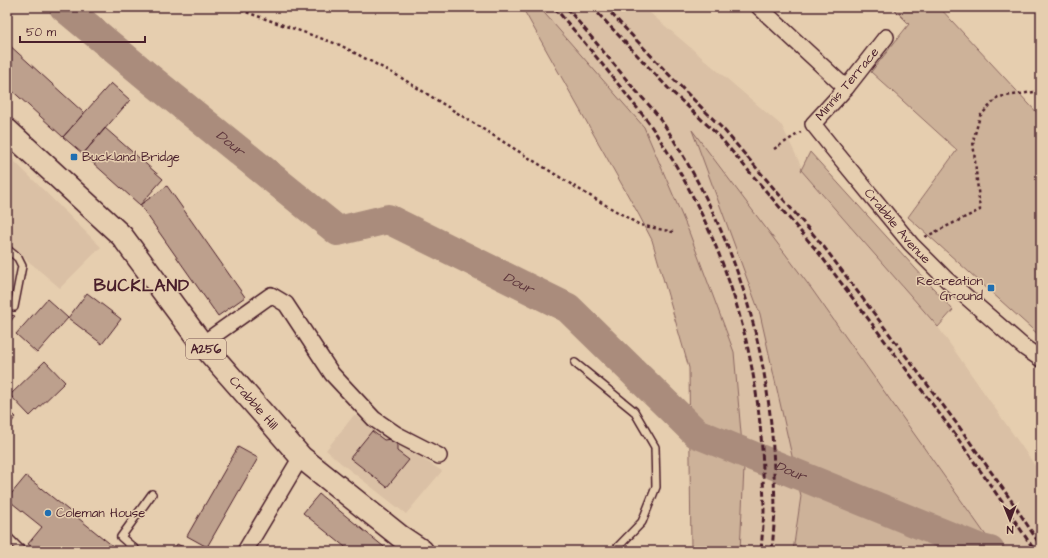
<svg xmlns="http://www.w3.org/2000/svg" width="1048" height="558" font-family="'Architects Daughter',sans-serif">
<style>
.built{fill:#dac0a5}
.green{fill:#cdb299;stroke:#8c6862}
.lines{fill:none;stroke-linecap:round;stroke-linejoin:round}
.river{stroke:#aa8c7c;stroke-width:30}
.building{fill:#bda08d;stroke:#4a1f2b}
.lane-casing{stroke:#4a1f2b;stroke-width:10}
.street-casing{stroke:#4a1f2b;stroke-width:18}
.primary-casing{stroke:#4a1f2b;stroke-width:25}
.path{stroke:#4a1f2b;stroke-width:2.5;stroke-dasharray:3 3;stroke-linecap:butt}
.lane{stroke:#e6ceaf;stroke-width:7}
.street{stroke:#e6ceaf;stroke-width:15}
.primary{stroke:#e6ceaf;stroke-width:22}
.rail{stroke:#4a1f2b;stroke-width:3;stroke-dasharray:6 3;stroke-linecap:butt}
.poi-dot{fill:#1f6fb2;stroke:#e6ceaf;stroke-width:1.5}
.labels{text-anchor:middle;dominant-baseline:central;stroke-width:3;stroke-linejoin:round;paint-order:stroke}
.shield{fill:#e6ceaf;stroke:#795453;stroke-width:1}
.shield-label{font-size:12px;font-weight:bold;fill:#4a1f2b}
.street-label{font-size:13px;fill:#4a1f2b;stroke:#e6ceaf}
.poi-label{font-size:13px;fill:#4a1f2b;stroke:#e6ceaf;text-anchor:start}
.water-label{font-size:14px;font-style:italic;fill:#5d353b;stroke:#e6ceaf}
.district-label{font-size:17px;font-weight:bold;letter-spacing:1px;fill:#4a1f2b;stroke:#e6ceaf}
</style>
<rect width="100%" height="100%" fill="#e6ceaf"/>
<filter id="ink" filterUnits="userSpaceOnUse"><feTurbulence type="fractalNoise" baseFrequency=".025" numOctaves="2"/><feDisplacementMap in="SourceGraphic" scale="8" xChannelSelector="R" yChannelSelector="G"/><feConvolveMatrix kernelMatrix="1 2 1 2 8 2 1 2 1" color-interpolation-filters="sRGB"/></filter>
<g filter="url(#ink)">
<path class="built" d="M 522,7 L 643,7 L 782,126 L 805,174 L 938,327 L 1041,474 L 1041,551 L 691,551 L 689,368 L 652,240 L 639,215 Z
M 7,154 L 101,247 L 60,288 L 7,243 Z
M 354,415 L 442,471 L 406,514 L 342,464 L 326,450 Z"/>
<path class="green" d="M 522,7 L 539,7 L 644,127 L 689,232 L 734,352 L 744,468 L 740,551 L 691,551 L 689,368 L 652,240 L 639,215 Z
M 892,7 L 939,7 L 1041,117 L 1041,337 L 908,217 L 957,150 L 871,72 L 909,24 Z
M 692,130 L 811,288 L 997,551 L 793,551 L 801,496 L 760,314 Z
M 810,152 L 953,310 L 938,327 L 801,170 Z"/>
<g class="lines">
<path class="river" id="s1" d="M 64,7 L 148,77 L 338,231 L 388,219 L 568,308 L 696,433 L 978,548 L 990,551"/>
</g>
<path class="building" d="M 7,43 L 84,113 L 63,137 L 7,86 Z
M 111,83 L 130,100 L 83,154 L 63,137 Z
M 105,128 L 163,179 L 140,205 L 83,154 Z
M 167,186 L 245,297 L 218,316 L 140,205 Z
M 87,293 L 121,319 L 102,344 L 68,318 Z
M 47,299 L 68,318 L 37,353 L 16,334 Z
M 7,314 L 15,316 L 7,325 Z
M 45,361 L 65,382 L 30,416 L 10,395 Z
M 7,409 L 16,417 L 7,427 Z
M 372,431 L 384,440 L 391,439 L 396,442 L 397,445 L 397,451 L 409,460 L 387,487 L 350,458 Z
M 238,447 L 258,458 L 207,547 L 187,536 Z
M 26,476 L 119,551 L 69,551 L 68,550 L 67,551 L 37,551 L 28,544 L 42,527 L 7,499 Z
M 319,494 L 389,551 L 350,551 L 303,513 Z
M 177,544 L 191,551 L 173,551 Z"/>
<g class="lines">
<defs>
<path id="lane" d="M 7,249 L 18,258 L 22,266 L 14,307
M 575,363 L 634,411 L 655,447 L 656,487 L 642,522 L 614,551
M 7,536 L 22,551
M 137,551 L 121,537 L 152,494"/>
<g id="street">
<path d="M 759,7 L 846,88"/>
<path id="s2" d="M 886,37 L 846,88 L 813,124 L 833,149 L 911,244 L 947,280 L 1025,348 L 1041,359"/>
<path d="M 202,344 L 271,295 L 286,304 L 332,374 L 374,419 L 396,434 L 439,456"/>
<path d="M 245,551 L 301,457"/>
</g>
<g id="primary">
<path id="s3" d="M 7,130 L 122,236 L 202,344 L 301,457 L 401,537 L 422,551"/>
</g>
</defs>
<use href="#lane" class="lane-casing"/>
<use href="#street" class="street-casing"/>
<use href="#primary" class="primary-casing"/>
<path class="path" d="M 236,7 L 243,11 L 340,45 L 400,77 L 585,193 L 640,225 L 673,232
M 774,149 L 801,132
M 925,237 L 980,210 L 973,141 L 980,116 L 998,97 L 1034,92 L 1041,94"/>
<use href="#lane" class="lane"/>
<use href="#street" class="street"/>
<use href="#primary" class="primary"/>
<path class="rail" d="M 554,7 C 580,37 605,67 629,98 C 637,108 646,118 653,129 C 722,232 759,346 763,470 C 763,484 764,498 764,512 C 763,525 762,538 761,551
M 566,7 C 588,33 609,58 630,84 C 641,97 654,109 663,123 C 732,229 770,343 774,470 C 774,484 775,498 775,512 C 774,525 773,538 772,551
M 592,7 L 668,88 L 718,135 L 818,252 L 954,433 L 1007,509 L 1035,551
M 605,7 L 675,81 L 724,130 L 824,247 L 960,428 L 1013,503 L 1041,546"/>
</g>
</g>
<g class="poi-dot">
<rect x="70" y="153" width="8" height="8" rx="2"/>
<rect x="987" y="284" width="8" height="8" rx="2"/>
<circle cx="48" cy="513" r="4"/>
</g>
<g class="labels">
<rect class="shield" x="186" y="339" width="40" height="20" rx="3"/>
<g class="shield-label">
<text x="206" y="349">A256</text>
</g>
<g class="street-label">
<text transform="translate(847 84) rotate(-50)">Minnis Terrace</text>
<text stroke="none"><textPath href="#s2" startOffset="246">Crabble Avenue</textPath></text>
<text stroke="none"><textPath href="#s3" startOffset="369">Crabble Hill</textPath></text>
</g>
<g class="poi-label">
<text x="82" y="157">Buckland Bridge</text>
<text x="983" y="281" text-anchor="end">Recreation<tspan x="983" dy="15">Ground</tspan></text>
<text x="56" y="513">Coleman House</text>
</g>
<g class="water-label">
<text stroke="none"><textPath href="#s1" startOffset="215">Dour</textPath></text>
<text stroke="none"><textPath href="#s1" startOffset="551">Dour</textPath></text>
<text stroke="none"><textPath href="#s1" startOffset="887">Dour</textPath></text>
</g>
<g class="district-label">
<text x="142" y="286">BUCKLAND</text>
</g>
</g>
<rect width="1048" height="558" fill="none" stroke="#e6ceaf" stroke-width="24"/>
<rect x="12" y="12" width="1024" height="534" fill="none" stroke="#4a1f2b" stroke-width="1.5" filter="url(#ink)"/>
<g transform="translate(1010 520) rotate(179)" stroke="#e6ceaf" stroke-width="3" paint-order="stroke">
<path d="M0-3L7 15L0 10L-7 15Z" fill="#4a1f2b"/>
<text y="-6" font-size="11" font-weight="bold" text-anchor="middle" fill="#4a1f2b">N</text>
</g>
<path d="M20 36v6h125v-6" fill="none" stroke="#4a1f2b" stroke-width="2"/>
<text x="26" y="36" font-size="12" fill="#4a1f2b" stroke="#e6ceaf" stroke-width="3" paint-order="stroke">50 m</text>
</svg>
